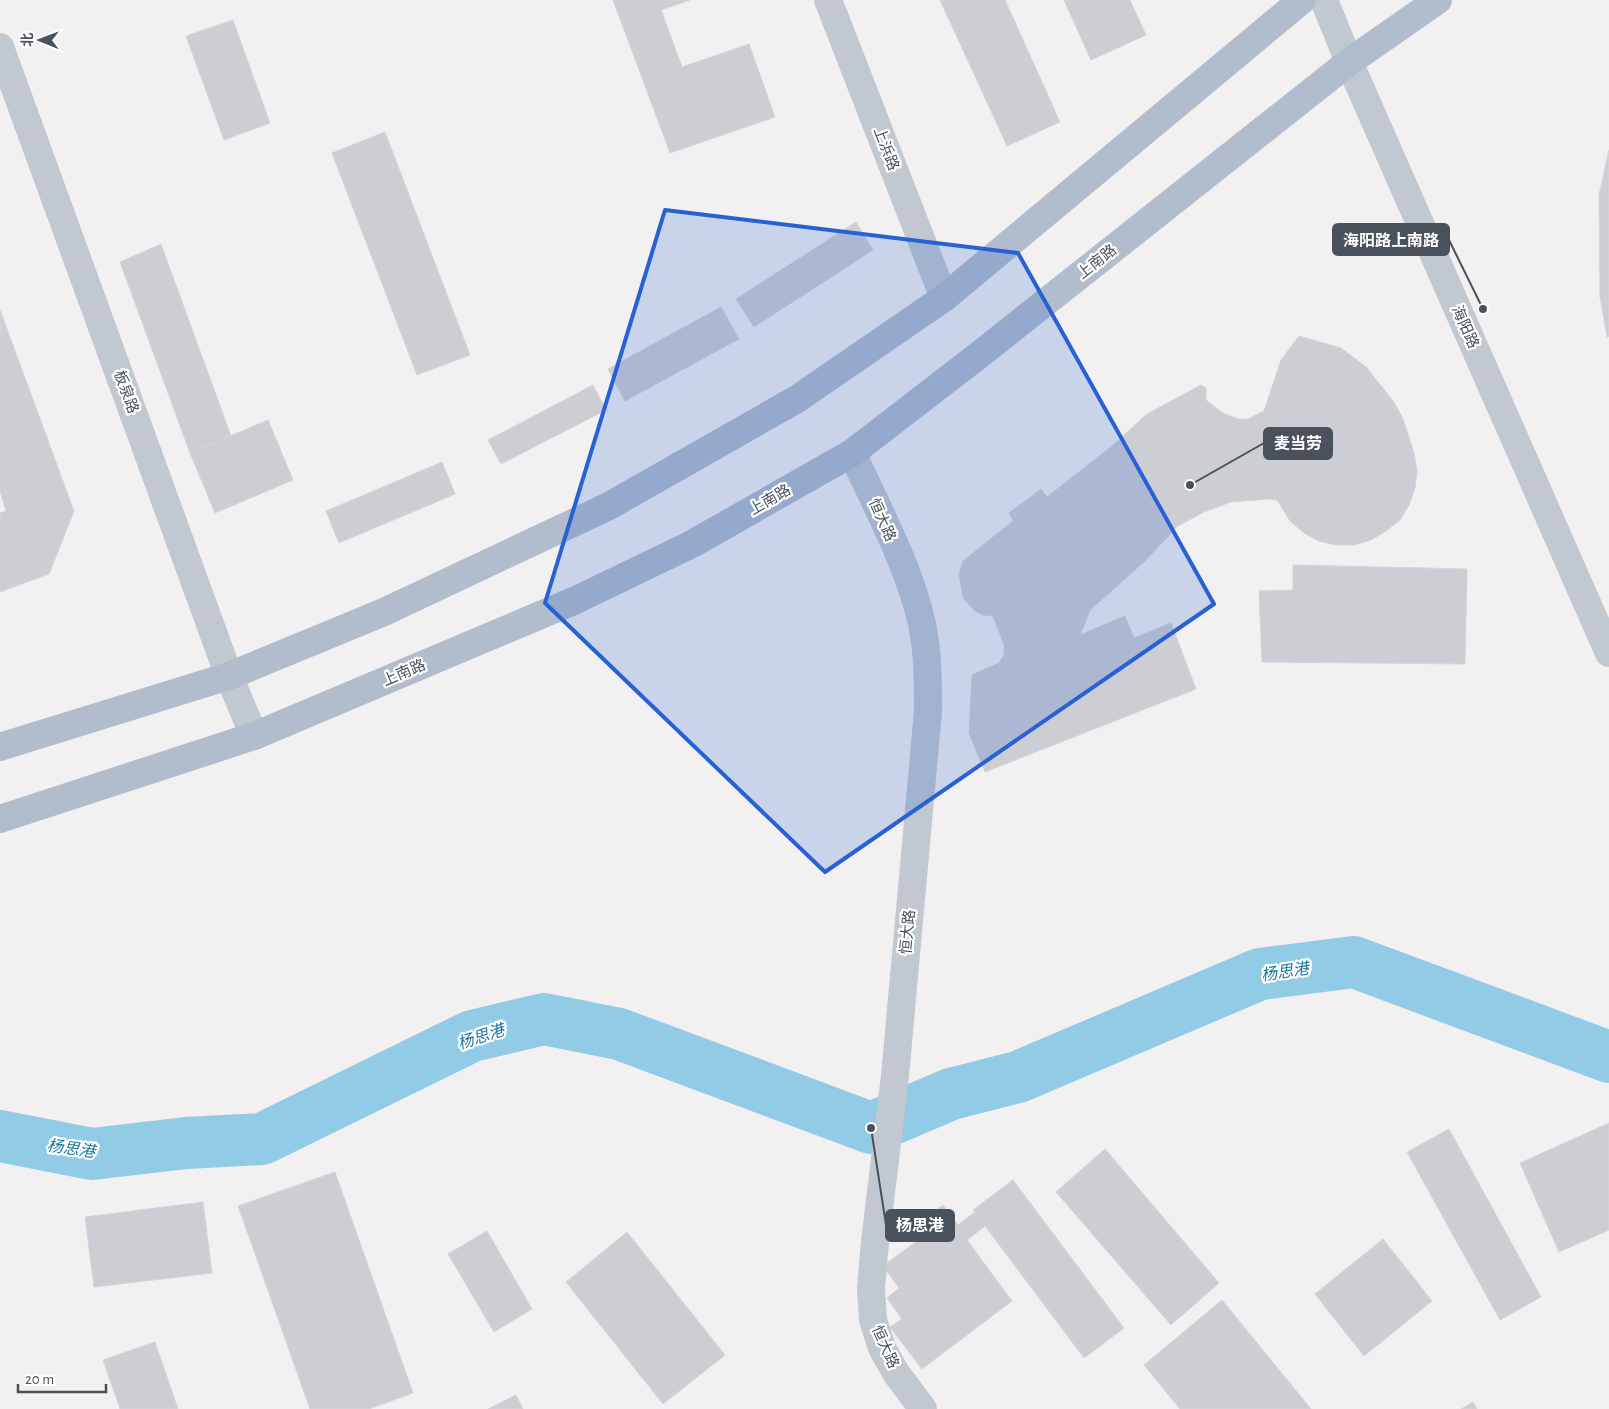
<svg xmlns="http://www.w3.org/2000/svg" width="1609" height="1409" font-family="'Alegreya Sans','Noto Sans SC',sans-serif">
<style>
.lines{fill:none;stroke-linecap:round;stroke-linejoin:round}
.river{stroke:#92cbe5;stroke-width:52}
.building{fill:#cdced4;stroke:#d4d5da}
.minor{stroke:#c1c8d0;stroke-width:28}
.major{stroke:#b1bccc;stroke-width:28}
.marked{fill:#2861d4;fill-opacity:0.2;stroke:#2861d4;stroke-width:4;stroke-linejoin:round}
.labels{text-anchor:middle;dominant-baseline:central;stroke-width:4.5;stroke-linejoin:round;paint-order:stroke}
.street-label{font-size:15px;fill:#49515b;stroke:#fff}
.water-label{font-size:16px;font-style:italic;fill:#18759f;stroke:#fff}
.leader{fill:none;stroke:#49515b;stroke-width:2}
.callout-dot{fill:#49515b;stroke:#fff;stroke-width:2}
.callout{fill:#49515b;stroke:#49515b;stroke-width:2}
.callout-label{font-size:16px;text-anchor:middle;font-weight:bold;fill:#fff}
</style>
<rect width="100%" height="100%" fill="#f2f0f0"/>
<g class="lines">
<path class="river" d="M 0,1136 L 92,1154 L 186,1143 L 262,1139 L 472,1036 L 544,1019 L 619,1034 L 871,1128 L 951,1094 L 1018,1077 L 1260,974 L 1354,962 L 1609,1057"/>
</g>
<path class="building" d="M 613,0 L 690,0 L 661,10 L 682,67 L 749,44 L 775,117 L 670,153 Z
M 940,0 L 1005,0 L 1060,122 L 1007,146 Z
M 1064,0 L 1130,0 L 1146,35 L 1091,60 Z
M 233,20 L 270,123 L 224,140 L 186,36 Z
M 385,132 L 470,355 L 417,375 L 332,153 Z
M 1609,150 L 1609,336 L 1607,337 L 1600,297 L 1599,195 Z
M 856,222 L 873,250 L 754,327 L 736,299 Z
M 161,244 L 231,436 L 190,453 L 120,262 Z
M 721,307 L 739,339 L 625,401 L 608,369 Z
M 0,310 L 74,511 L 49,574 L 0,592 L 0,513 L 6,511 L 0,491 Z
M 1299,336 L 1341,348 L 1366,367 L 1394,402 L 1403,419 L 1414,453 L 1417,471 L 1415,488 L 1409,505 L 1400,520 L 1386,531 L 1371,540 L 1354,545 L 1336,545 L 1319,541 L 1304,533 L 1290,521 L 1277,500 L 1269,499 L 1231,502 L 1204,512 L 1178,526 L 1144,562 L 1090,610 L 1080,635 L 1125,616 L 1134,638 L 1171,623 L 1196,689 L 985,772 L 969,733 L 972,675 L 999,663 L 1004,655 L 1004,645 L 993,616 L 983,615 L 975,611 L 963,598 L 959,574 L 963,561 L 1013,521 L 1009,513 L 1041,489 L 1047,497 L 1112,446 L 1147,414 L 1201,385 L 1206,388 L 1206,400 L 1223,413 L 1238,419 L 1248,419 L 1264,411 L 1281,360 Z
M 593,385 L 606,410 L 501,464 L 488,440 Z
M 268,420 L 293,480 L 215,513 L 190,453 Z
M 442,462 L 455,494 L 339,543 L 326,511 Z
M 1293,565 L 1467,569 L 1465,664 L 1262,662 L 1259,591 L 1293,590 Z
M 1609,1123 L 1609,1230 L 1559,1252 L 1520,1163 Z
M 1449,1129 L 1541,1297 L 1500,1320 L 1407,1152 Z
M 1105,1149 L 1219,1283 L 1171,1325 L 1056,1192 Z
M 335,1172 L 413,1393 L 369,1409 L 310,1409 L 238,1206 Z
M 1013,1180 L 1124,1328 L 1084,1358 L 985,1226 L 967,1240 L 1012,1301 L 922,1369 L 890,1327 L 902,1319 L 887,1298 L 899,1288 L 883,1266 L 932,1230 L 924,1219 L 943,1205 L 958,1225 L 975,1212 L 973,1210 Z
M 203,1202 L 212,1273 L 94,1287 L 85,1217 Z
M 487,1231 L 532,1309 L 494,1332 L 448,1254 Z
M 627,1232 L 725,1355 L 663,1404 L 566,1282 Z
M 1383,1239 L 1432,1301 L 1364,1356 L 1315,1294 Z
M 1222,1300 L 1311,1409 L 1180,1409 L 1144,1365 Z
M 155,1342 L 178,1409 L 120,1409 L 103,1360 Z
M 516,1395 L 523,1409 L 488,1409 Z
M 1473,1402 L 1477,1409 L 1461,1409 Z"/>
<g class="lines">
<path class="minor" d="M 828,0 L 944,298
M 1324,0 L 1349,62 L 1609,653
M 0,47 L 229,676 L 254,736
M 852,453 C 877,507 909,566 922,624 C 928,652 928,682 928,711 L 895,1076 L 875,1242 L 871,1289 L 873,1320 L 882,1348 L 896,1373 L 923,1409"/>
<path class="major" d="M 0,747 L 229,676 L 384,612 L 609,506 L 797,399 L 944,298 L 1302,0
M 0,819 L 254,736 L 576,600 L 692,544 L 852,453 L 979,355 L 1349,62 L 1438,0"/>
</g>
<path class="marked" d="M 665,210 L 1018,253 L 1214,604 L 825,872 L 545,603 Z"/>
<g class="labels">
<g class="street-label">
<text transform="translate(886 149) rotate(69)">上浜路</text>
<text transform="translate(1097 262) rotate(-38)">上南路</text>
<text transform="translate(1465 327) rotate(66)">海阳路</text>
<text transform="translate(126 392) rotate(70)">板泉路</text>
<text transform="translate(770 500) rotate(-30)">上南路</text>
<text transform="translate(882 520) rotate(66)">恒大路</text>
<text transform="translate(404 673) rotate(-23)">上南路</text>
<text transform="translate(908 932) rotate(-85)">恒大路</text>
<text transform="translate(885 1347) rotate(66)">恒大路</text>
</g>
<g class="water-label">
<text transform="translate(1285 972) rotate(-9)">杨思港</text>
<text transform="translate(481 1037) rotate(-18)">杨思港</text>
<text transform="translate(71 1149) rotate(8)">杨思港</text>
</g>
</g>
<path class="leader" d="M1483 309L1449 240M1190 485L1264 443M871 1128L886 1225"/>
<g class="callout-dot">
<circle cx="1483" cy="309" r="5"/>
<circle cx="1190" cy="485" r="5"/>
<circle cx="871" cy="1128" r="5"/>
</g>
<g class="callout">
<rect x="1333" y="224" width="116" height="31" rx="5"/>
<rect x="1264" y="428" width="68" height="31" rx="5"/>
<rect x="886" y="1210" width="68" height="31" rx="5"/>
</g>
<g class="callout-label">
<text x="1391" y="246">海阳路上南路</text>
<text x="1298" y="449">麦当劳</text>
<text x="920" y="1231">杨思港</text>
</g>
<g transform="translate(40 40) rotate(271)" stroke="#ffffff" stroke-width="4" paint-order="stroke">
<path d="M0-4L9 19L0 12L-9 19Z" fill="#49515b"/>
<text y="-8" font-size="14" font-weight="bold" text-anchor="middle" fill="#49515b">北</text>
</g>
<path d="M18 1384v8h88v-8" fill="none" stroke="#49515b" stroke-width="2.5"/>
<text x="25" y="1384" font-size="15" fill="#49515b" stroke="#ffffff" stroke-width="4" paint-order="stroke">20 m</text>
</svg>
